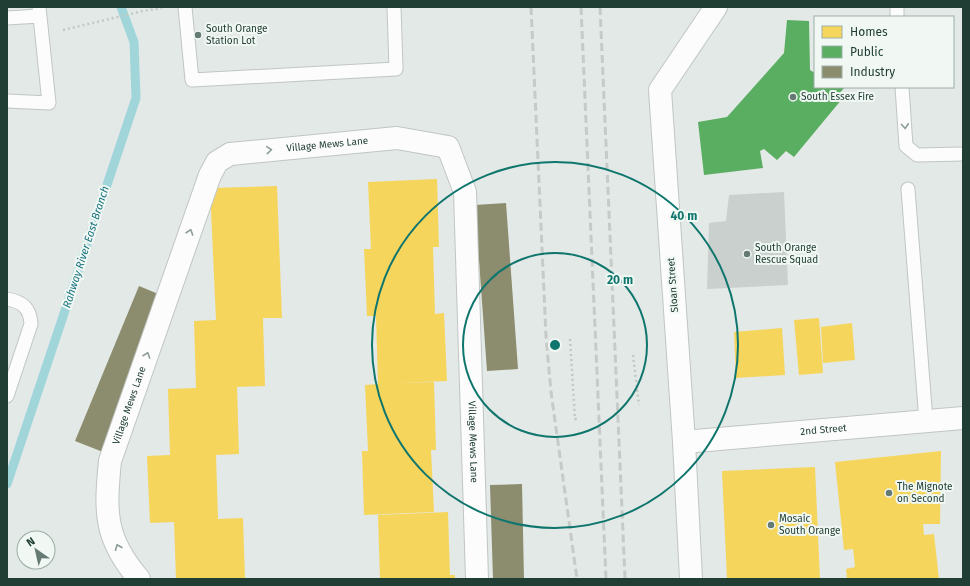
<svg xmlns="http://www.w3.org/2000/svg" width="970" height="586" font-family="'Fira Sans',sans-serif">
<style>
.homes{fill:#f6d55c}
.public{fill:#5aae61}
.industry{fill:#8c8c6e}
.lines{fill:none;stroke-linecap:round;stroke-linejoin:round}
.stream{stroke:#a0d5da;stroke-width:9}
.building{fill:#cad0cd}
.service-casing{stroke:#c0c6c3;stroke-width:15}
.minor-casing{stroke:#c0c6c3;stroke-width:24}
.path{stroke:#c0c9c5;stroke-width:2.5;stroke-dasharray:2 3;stroke-linecap:butt}
.service{stroke:#fbfcfb;stroke-width:13}
.minor{stroke:#fbfcfb;stroke-width:22}
.rail{stroke:#c6cac9;stroke-width:3;stroke-dasharray:8 4;stroke-linecap:butt}
.oneway{stroke:#8e9d98}
.ring{fill:none;stroke:#0f766e;stroke-width:2}
.poi-dot{fill:#647a72;stroke:#f1f8f4;stroke-width:1.5}
.labels{text-anchor:middle;dominant-baseline:central;stroke-width:4;stroke-linejoin:round;paint-order:stroke}
.poi-label{font-size:10px;fill:#203e34;stroke:#f1f8f4;text-anchor:start}
.street-label{font-size:10px;fill:#203e34;stroke:#f1f8f4}
.water-label{font-size:11px;font-style:italic;fill:#16727d;stroke:#f1f8f4}
.centre{fill:#0f766e;stroke:#f1f8f4;stroke-width:2}
.ring-label{font-size:12px;text-anchor:middle;font-weight:bold;fill:#0f766e;stroke:#f1f8f4;stroke-width:4;stroke-linejoin:round;paint-order:stroke}
</style>
<rect width="100%" height="100%" fill="#e3e9e6"/>
<path class="homes" d="M 437,179 L 439,247 L 433,247 L 435,314 L 444,313 L 447,381 L 393,383 L 434,382 L 436,450 L 431,450 L 434,512 L 364,515 L 362,451 L 368,451 L 365,385 L 378,384 L 376,316 L 367,316 L 364,249 L 371,249 L 368,182 Z
M 277,186 L 282,318 L 263,318 L 265,386 L 237,387 L 239,454 L 216,455 L 218,519 L 243,518 L 245,579 L 176,579 L 174,522 L 150,523 L 147,456 L 170,455 L 168,389 L 196,388 L 194,321 L 216,320 L 210,188 Z
M 819,318 L 823,373 L 799,375 L 794,320 Z
M 852,323 L 855,360 L 823,363 L 821,327 Z
M 782,328 L 785,375 L 736,378 L 734,332 Z
M 941,451 L 940,524 L 923,524 L 924,535 L 934,534 L 939,579 L 847,579 L 846,569 L 855,567 L 853,549 L 844,550 L 835,462 Z
M 815,467 L 820,579 L 727,579 L 722,471 Z
M 448,512 L 450,575 L 455,575 L 455,579 L 380,579 L 378,515 Z"/>
<path class="public" d="M 787,20 L 809,21 L 810,70 L 815,73 L 815,87 L 845,87 L 838,95 L 842,99 L 794,157 L 786,151 L 777,160 L 764,149 L 760,151 L 763,168 L 704,175 L 698,122 L 727,117 L 784,53 Z"/>
<path class="industry" d="M 506,203 L 518,369 L 487,371 L 475,205 Z
M 139,286 L 168,298 L 103,452 L 75,441 Z
M 522,484 L 524,579 L 493,579 L 490,485 Z"/>
<g class="lines">
<path class="stream" d="M 7,484 L 136,98 L 134,42 L 121,7"/>
</g>
<path class="building" d="M 784,192 L 788,285 L 707,289 L 709,223 L 726,221 L 729,195 Z"/>
<g class="lines">
<defs>
<path id="service" d="M 185,7 L 192,80 L 396,69 L 394,7
M 897,7 L 897,17
M 7,18 L 40,16
M 902,87 L 906,146 L 917,155 L 963,154
M 7,101 L 49,103 L 39,7
M 908,189 L 926,421
M 7,299 C 23,302 30,308 31,324 L 7,396"/>
<g id="minor">
<path id="s1" d="M 684,442 L 963,418"/>
<path id="s2" d="M 139,579 C 104,538 105,512 110,461 L 210,175 L 217,162 L 230,154 L 397,138 L 448,147 L 465,192 L 477,579"/>
<path d="M 691,579 L 684,442 L 660,90 L 716,7"/>
</g>
</defs>
<use href="#service" class="service-casing"/>
<use href="#minor" class="minor-casing"/>
<path class="path" d="M 63,30 L 143,11 L 162,8
M 570,339 L 575,419 L 578,418
M 633,355 L 639,405"/>
<use href="#service" class="service"/>
<use href="#minor" class="minor"/>
<path class="rail" d="M 531,7 L 546,336 L 551,392 L 577,579
M 581,7 L 606,579
M 600,7 L 625,579"/>
</g>
<defs><path id="oneway-chevron" d="M-2-3.5L2.5 0L-2 3.5" fill="none" stroke-width="1.6" stroke-linecap="round" stroke-linejoin="round"/></defs>
<g class="oneway">
<use href="#oneway-chevron" transform="translate(905 126) rotate(86)"/>
<use href="#oneway-chevron" transform="translate(269 150) rotate(-5)"/>
<use href="#oneway-chevron" transform="translate(190 232) rotate(-71)"/>
<use href="#oneway-chevron" transform="translate(147 355) rotate(-71)"/>
<use href="#oneway-chevron" transform="translate(118 547) rotate(-113)"/>
</g>
<g class="ring">
<circle cx="555" cy="345" r="92"/>
<circle cx="555" cy="345" r="183"/>
</g>
<g class="poi-dot">
<circle cx="198" cy="35" r="4"/>
<circle cx="793" cy="97" r="4"/>
<circle cx="747" cy="254" r="4"/>
<circle cx="889" cy="493" r="4"/>
<circle cx="771" cy="525" r="4"/>
</g>
<g class="labels">
<g class="poi-label">
<text x="206" y="29">South Orange<tspan x="206" dy="12">Station Lot</tspan></text>
<text x="801" y="97">South Essex Fire</text>
<text x="755" y="248">South Orange<tspan x="755" dy="12">Rescue Squad</tspan></text>
<text x="897" y="487">The Mignote<tspan x="897" dy="12">on Second</tspan></text>
<text x="779" y="519">Mosaic<tspan x="779" dy="12">South Orange</tspan></text>
</g>
<g class="street-label">
<text stroke="none"><textPath href="#s2" startOffset="557">Village Mews Lane</textPath></text>
<text transform="translate(673 285) rotate(-94)">Sloan Street</text>
<text stroke="none"><textPath href="#s2" startOffset="185">Village Mews Lane</textPath></text>
<text stroke="none"><textPath href="#s1" startOffset="140">2nd Street</textPath></text>
<text stroke="none"><textPath href="#s2" startOffset="977">Village Mews Lane</textPath></text>
</g>
<g class="water-label">
<text transform="translate(86 247) rotate(-72)">Rahway River East Branch</text>
</g>
</g>
<circle cx="555" cy="345" r="6" class="centre"/>
<g class="ring-label">
<text x="684" y="220">40 m</text>
<text x="620" y="284">20 m</text>
</g>
<rect width="970" height="586" fill="none" stroke="#203e34" stroke-width="16"/>
<rect x="814" y="16" width="140" height="72" fill="#f1f8f4" stroke="#9daea7"/>
<rect x="822" y="26" width="20" height="12" fill="#f6d55c" stroke="#9daea7"/>
<text x="850" y="36" font-size="12" fill="#203e34">Homes</text>
<rect x="822" y="46" width="20" height="12" fill="#5aae61" stroke="#9daea7"/>
<text x="850" y="56" font-size="12" fill="#203e34">Public</text>
<rect x="822" y="66" width="20" height="12" fill="#8c8c6e" stroke="#9daea7"/>
<text x="850" y="76" font-size="12" fill="#203e34">Industry</text>
<g transform="translate(36 550) rotate(326)"><circle r="19" fill="#f1f8f4" stroke="#9daea7"/>
<path d="M0-3L7 15L0 10L-7 15Z" fill="#647a72"/>
<text y="-6" font-size="11" font-weight="bold" text-anchor="middle" fill="#203e34">N</text>
</g>
</svg>
